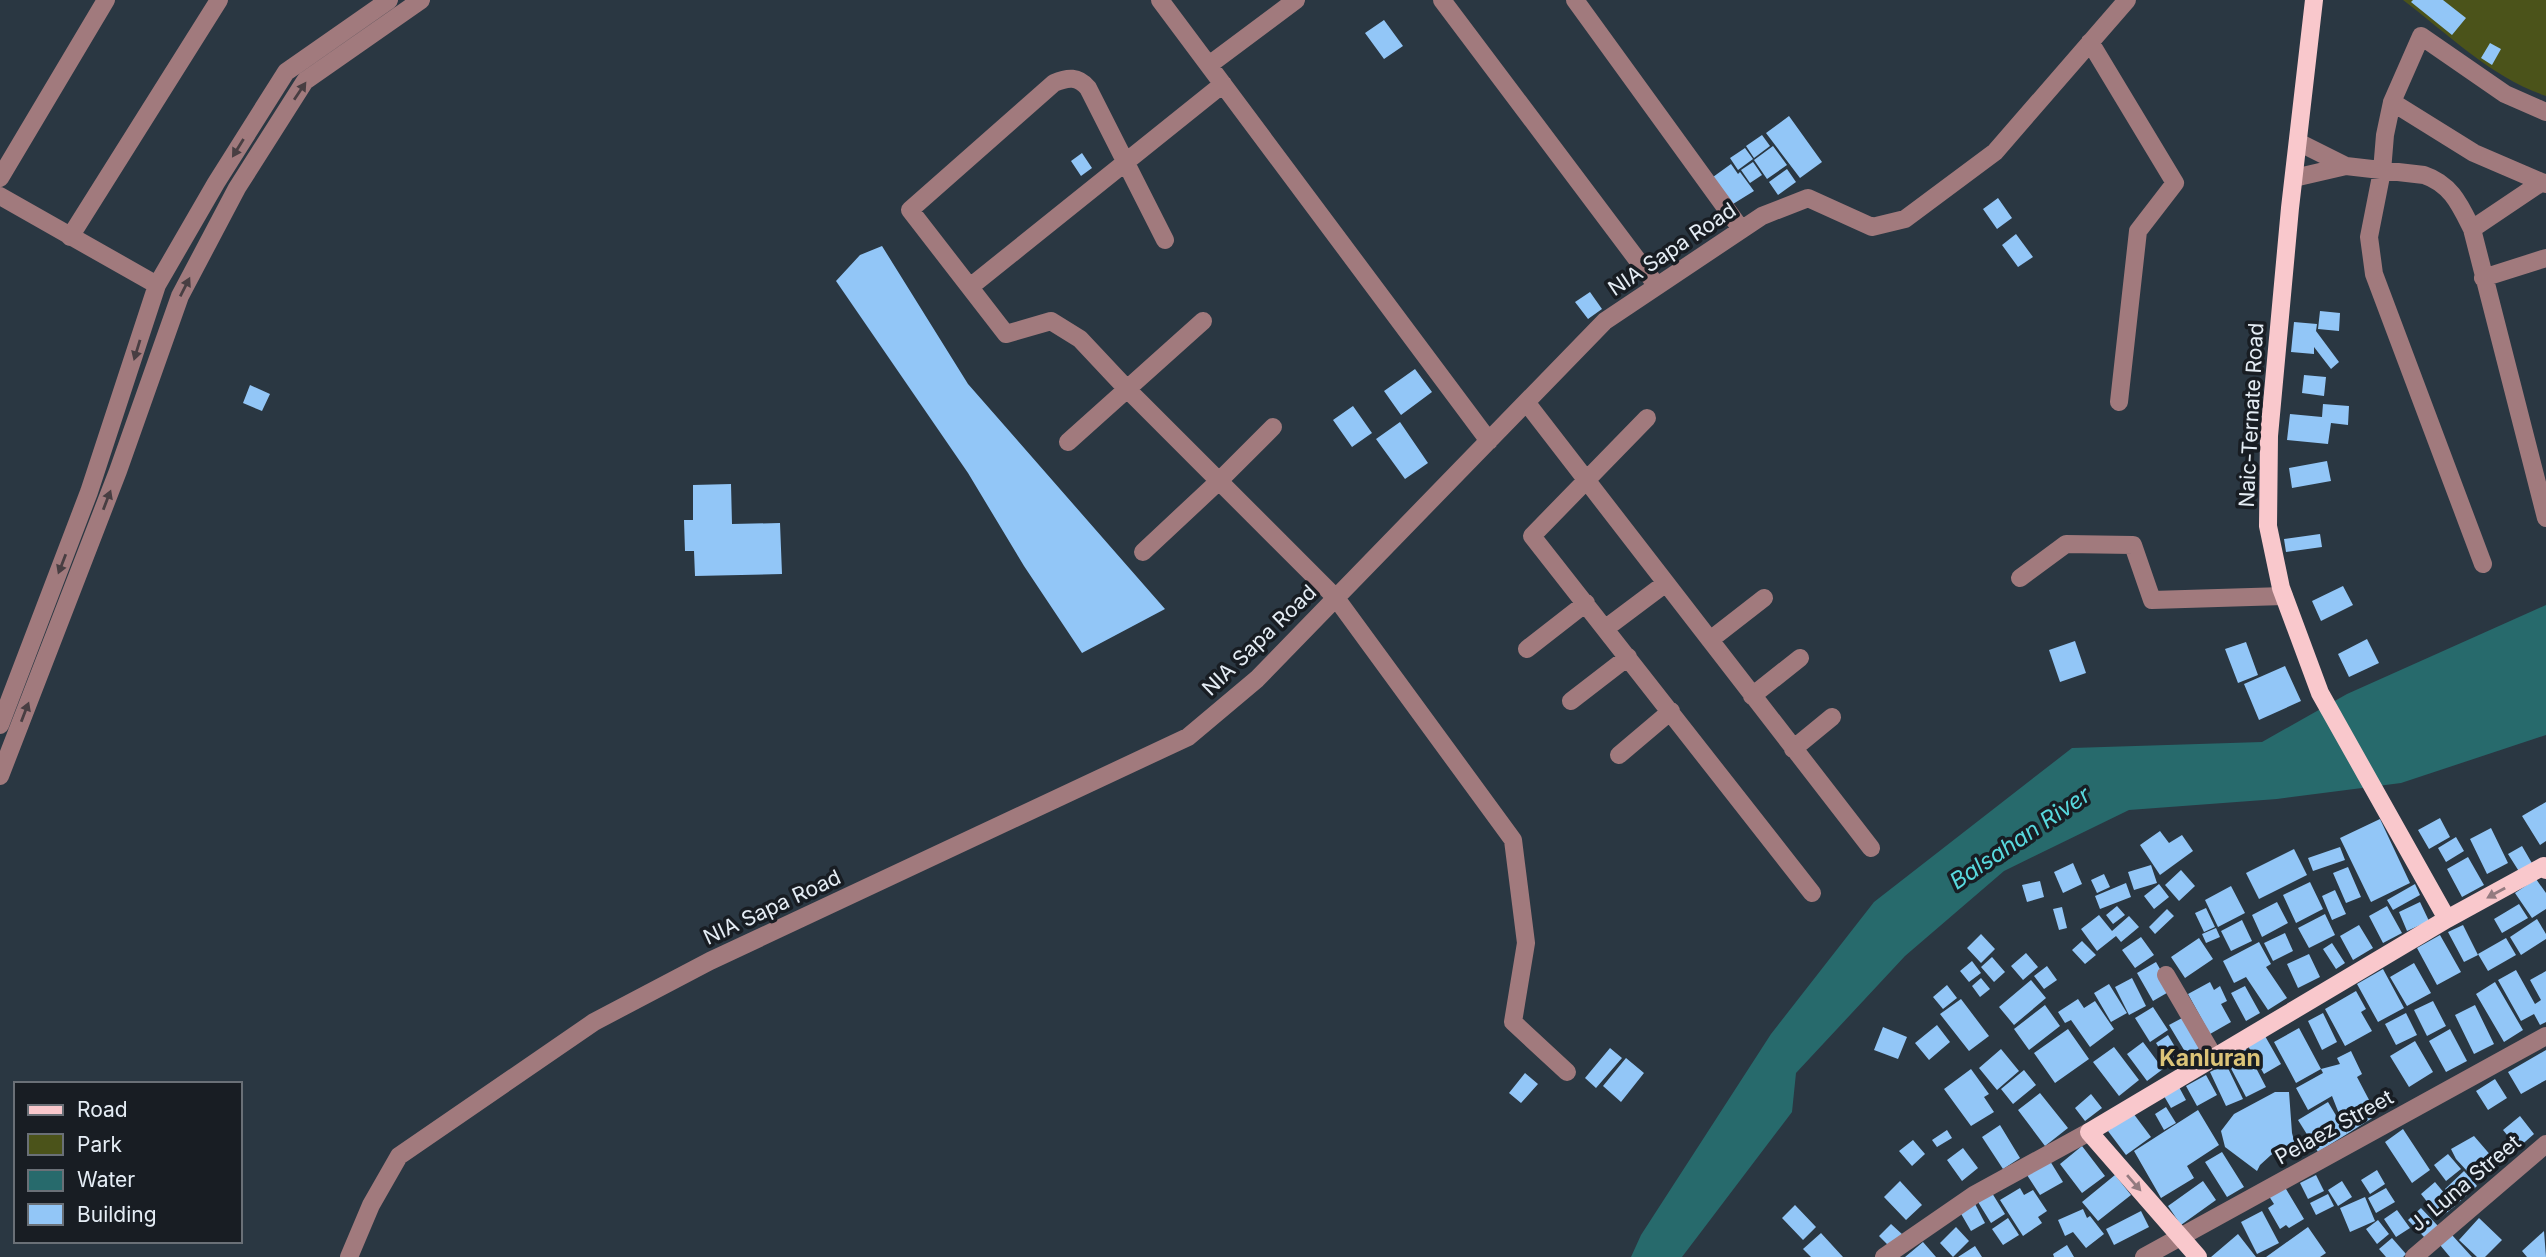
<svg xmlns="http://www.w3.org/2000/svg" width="2546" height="1257" font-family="Inter,sans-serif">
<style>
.green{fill:#4b531a}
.water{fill:#276a6c}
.building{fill:#92c6f7}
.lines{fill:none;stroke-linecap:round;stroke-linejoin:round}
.minor{stroke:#a17a7d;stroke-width:18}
.major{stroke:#f9c8cc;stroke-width:18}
.oneway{fill:#483e42}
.oneway2{fill:#947b80}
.labels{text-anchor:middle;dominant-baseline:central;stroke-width:7;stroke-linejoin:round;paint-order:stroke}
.street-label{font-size:21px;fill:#e5edf5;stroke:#181d23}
.water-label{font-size:23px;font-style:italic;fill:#58d9de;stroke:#181d23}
.neighbourhood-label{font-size:23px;font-weight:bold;fill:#dcc478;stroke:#181d23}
</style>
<rect width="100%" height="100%" fill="#2a3742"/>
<path class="green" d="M 2403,0 L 2546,0 L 2546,96 C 2492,78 2448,34 2403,0 Z"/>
<path class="water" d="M 2546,605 L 2546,735 L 2401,783 L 2277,799 L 2129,810 L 2004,871 L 1905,956 L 1796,1073 L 1792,1112 L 1682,1257 L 1631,1257 L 1641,1235 L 1771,1034 L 1874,902 L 2072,748 L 2262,742 L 2347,694 Z"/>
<path class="building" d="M 2413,0 L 2443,0 L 2466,18 L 2452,35 L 2411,2 Z
M 1384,20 L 1403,46 L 1384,59 L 1365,33 Z
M 2490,43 L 2501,49 L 2492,65 L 2481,58 Z
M 1789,116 L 1822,162 L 1800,178 L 1766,133 Z
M 1762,135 L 1770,146 L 1754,158 L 1746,146 Z
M 1773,146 L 1787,165 L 1767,179 L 1754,160 Z
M 1745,148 L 1753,159 L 1738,170 L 1730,158 Z
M 1082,153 L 1092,168 L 1081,176 L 1071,161 Z
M 1753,162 L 1762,175 L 1750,183 L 1741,170 Z
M 1731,164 L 1738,174 L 1740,172 L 1754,191 L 1733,204 L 1713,177 Z
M 1787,169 L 1796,182 L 1778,195 L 1769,182 Z
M 1998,198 L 2012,218 L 1997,229 L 1983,209 Z
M 2016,234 L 2033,257 L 2018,267 L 2002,245 Z
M 882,246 L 968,384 L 1165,609 L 1082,653 L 1024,566 L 968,473 L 836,281 L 860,255 Z
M 1590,292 L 1602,309 L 1588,319 L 1575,302 Z
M 2320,311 L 2340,313 L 2339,331 L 2318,329 Z
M 2294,322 L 2317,324 L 2316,331 L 2339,362 L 2331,369 L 2314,347 L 2314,354 L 2291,352 Z
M 1415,369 L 1432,392 L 1401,415 L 1384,391 Z
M 2304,375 L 2326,377 L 2324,396 L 2302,393 Z
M 250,385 L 270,394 L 262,411 L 243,403 Z
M 2323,404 L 2349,406 L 2348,425 L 2331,423 L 2328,444 L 2287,440 L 2290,414 L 2322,417 Z
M 1353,406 L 1372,433 L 1352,447 L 1333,420 Z
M 1400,422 L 1428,463 L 1405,479 L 1376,439 Z
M 2327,461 L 2331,481 L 2292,488 L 2289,468 Z
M 731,484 L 732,524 L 780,523 L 782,574 L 695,576 L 694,551 L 685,551 L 684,520 L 693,520 L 693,485 Z
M 2320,534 L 2322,547 L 2286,552 L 2284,539 Z
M 2343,586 L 2353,605 L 2321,621 L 2312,601 Z
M 2367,639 L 2379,663 L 2349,677 L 2338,654 Z
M 2075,641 L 2086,673 L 2060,682 L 2049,650 Z
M 2246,642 L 2258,675 L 2238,683 L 2225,649 Z
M 2285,666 L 2301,701 L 2259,720 L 2244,684 Z
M 2546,802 L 2546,841 L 2540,845 L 2522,816 Z
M 2440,818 L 2450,837 L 2429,849 L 2418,830 Z
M 2380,819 L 2410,883 L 2371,902 L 2340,838 Z
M 2491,828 L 2508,863 L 2487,874 L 2470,839 Z
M 2160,831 L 2169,843 L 2182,835 L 2193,851 L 2160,875 L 2140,845 Z
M 2456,837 L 2464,851 L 2446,862 L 2438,848 Z
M 2522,846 L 2533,865 L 2520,873 L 2508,854 Z
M 2340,847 L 2345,860 L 2313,871 L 2308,858 Z
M 2294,849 L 2307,875 L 2259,899 L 2246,873 Z
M 2468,857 L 2484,885 L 2462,897 L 2447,869 Z
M 2073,863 L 2082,884 L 2063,893 L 2054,872 Z
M 2151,865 L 2157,883 L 2134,890 L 2128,872 Z
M 2348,867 L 2361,897 L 2346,903 L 2333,873 Z
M 2181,870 L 2195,886 L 2179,901 L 2165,885 Z
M 2104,874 L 2110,887 L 2097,893 L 2091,880 Z
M 2536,879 L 2546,893 L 2546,909 L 2532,918 L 2515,893 Z
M 2040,881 L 2044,897 L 2027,902 L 2022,885 Z
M 2310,882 L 2323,909 L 2296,923 L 2283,895 Z
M 2126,883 L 2131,897 L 2100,909 L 2095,896 Z
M 2159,884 L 2169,897 L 2154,909 L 2144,896 Z
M 2415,884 L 2420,895 L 2393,910 L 2387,900 Z
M 2231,886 L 2245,913 L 2218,927 L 2205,900 Z
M 2335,890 L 2346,914 L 2332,920 L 2322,896 Z
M 2277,902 L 2288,923 L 2262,937 L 2252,915 Z
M 2420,902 L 2429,921 L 2407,931 L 2399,912 Z
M 2519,904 L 2528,918 L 2502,933 L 2494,919 Z
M 2117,906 L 2125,915 L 2113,924 L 2106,915 Z
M 2387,906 L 2402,933 L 2383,943 L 2369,916 Z
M 2062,907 L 2067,928 L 2059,930 L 2053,909 Z
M 2206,908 L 2215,927 L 2204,932 L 2195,913 Z
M 2167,909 L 2174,916 L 2155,934 L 2149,927 Z
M 2325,914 L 2335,935 L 2309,948 L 2298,928 Z
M 2099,915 L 2112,931 L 2129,916 L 2139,927 L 2121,942 L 2116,936 L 2097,951 L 2081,929 Z
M 2537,919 L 2546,934 L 2546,939 L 2521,955 L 2510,937 Z
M 2242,920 L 2252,941 L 2231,951 L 2221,931 Z
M 2359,925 L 2373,948 L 2353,960 L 2340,936 Z
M 2463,925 L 2478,955 L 2464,962 L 2448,932 Z
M 2216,928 L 2220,937 L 2206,943 L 2202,934 Z
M 2285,933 L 2293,951 L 2273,961 L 2264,943 Z
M 1981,934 L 1995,949 L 1981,963 L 1967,948 Z
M 2440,935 L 2461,972 L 2437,985 L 2417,948 Z
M 2141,937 L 2154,955 L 2135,968 L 2122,950 Z
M 2199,938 L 2213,959 L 2185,978 L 2171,957 Z
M 2506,938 L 2516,955 L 2488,971 L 2478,954 Z
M 2082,941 L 2096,955 L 2085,964 L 2072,950 Z
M 2259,942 L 2271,964 L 2266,967 L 2287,998 L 2268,1010 L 2246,977 L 2234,983 L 2223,961 Z
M 2332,943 L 2345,963 L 2336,969 L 2323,949 Z
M 2026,953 L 2038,967 L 2023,980 L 2011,966 Z
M 2309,954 L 2320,977 L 2298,988 L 2287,964 Z
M 1992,957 L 2005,972 L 1994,982 L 1981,967 Z
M 1972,961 L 1981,973 L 1969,982 L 1960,971 Z
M 2156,962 L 2172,990 L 2153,1001 L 2137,973 Z
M 2414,963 L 2431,993 L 2407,1006 L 2390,977 Z
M 2047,966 L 2057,980 L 2044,989 L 2034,976 Z
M 2383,969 L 2404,1008 L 2378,1022 L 2357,984 Z
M 2516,970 L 2535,1004 L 2541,1000 L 2530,980 L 2546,971 L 2546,1022 L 2540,1025 L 2534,1014 L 2521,1021 L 2498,980 Z
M 1981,978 L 1990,989 L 1980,997 L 1972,986 Z
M 2132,978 L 2146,1006 L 2129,1015 L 2115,987 Z
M 2031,980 L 2046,998 L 2014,1025 L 1999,1007 Z
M 2210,982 L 2214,990 L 2220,986 L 2227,1001 L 2221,1004 L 2231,1022 L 2210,1034 L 2188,994 Z
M 2495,982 L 2523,1030 L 2504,1042 L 2476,994 Z
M 2109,984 L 2127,1013 L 2111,1022 L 2094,993 Z
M 1947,985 L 1957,998 L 1943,1009 L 1933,997 Z
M 2245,986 L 2260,1013 L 2246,1021 L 2231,993 Z
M 2356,991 L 2366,1009 L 2361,1012 L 2372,1031 L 2345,1046 L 2325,1009 Z
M 1961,999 L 1989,1036 L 1969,1051 L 1940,1014 Z
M 2078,999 L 2084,1008 L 2095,1001 L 2114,1029 L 2090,1047 L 2071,1020 L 2065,1023 L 2058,1012 Z
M 2433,1001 L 2446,1026 L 2427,1036 L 2414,1010 Z
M 2045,1005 L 2060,1026 L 2029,1050 L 2014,1029 Z
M 2475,1005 L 2494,1044 L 2474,1054 L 2455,1015 Z
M 2153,1007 L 2168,1030 L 2150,1042 L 2135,1018 Z
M 2323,1013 L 2337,1042 L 2322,1050 L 2308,1021 Z
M 2406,1013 L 2417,1035 L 2396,1045 L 2385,1024 Z
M 2184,1017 L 2201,1047 L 2187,1055 L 2169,1025 Z
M 1937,1025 L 1950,1042 L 1929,1060 L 1915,1043 Z
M 1883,1027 L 1907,1037 L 1898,1059 L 1874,1050 Z
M 2299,1028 L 2321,1069 L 2340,1064 L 2337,1058 L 2351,1051 L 2362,1074 L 2357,1077 L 2377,1115 L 2347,1134 L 2332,1096 L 2308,1110 L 2296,1088 L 2323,1073 L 2321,1069 L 2296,1083 L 2274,1042 Z
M 2068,1029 L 2089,1059 L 2055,1083 L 2034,1053 Z
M 2450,1029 L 2467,1061 L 2446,1072 L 2429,1041 Z
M 2168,1035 L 2181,1057 L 2170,1065 L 2156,1043 Z
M 2265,1036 L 2281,1064 L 2264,1074 L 2248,1046 Z
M 2415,1041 L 2433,1072 L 2409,1087 L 2390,1056 Z
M 2143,1042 L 2163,1069 L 2147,1081 L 2127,1054 Z
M 2114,1047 L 2139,1080 L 2119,1096 L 2093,1062 Z
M 2245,1047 L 2266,1087 L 2246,1097 L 2225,1057 Z
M 1610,1048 L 1622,1058 L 1596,1088 L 1585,1078 Z
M 2001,1049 L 2019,1071 L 1997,1090 L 1979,1068 Z
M 2546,1050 L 2546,1080 L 2521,1094 L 2508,1072 Z
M 1626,1058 L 1644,1073 L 1621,1102 L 1603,1086 Z
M 2226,1064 L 2243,1099 L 2226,1106 L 2210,1072 Z
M 1971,1069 L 1989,1094 L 1984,1097 L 1994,1112 L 1971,1126 L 1944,1089 Z
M 2024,1070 L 2036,1085 L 2013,1104 L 2001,1089 Z
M 1525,1073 L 1538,1084 L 1521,1103 L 1509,1093 Z
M 2206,1075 L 2217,1095 L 2197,1106 L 2186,1086 Z
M 2495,1079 L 2507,1098 L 2488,1110 L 2476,1091 Z
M 2179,1087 L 2186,1100 L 2171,1108 L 2164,1096 Z
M 2275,1092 L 2289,1092 L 2292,1133 L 2296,1148 L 2282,1149 L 2271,1155 L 2260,1165 L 2257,1171 L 2225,1147 L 2221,1131 L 2234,1114 Z
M 2040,1093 L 2068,1128 L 2045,1146 L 2018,1110 Z
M 2091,1094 L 2102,1108 L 2085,1121 L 2075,1108 Z
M 2328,1102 L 2347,1134 L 2318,1152 L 2298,1120 Z
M 2166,1107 L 2176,1123 L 2164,1130 L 2155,1114 Z
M 2198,1110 L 2219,1145 L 2187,1166 L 2194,1178 L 2161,1198 L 2134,1151 Z
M 2133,1113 L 2151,1137 L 2126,1155 L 2108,1131 Z
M 2520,1116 L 2534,1134 L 2518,1148 L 2503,1130 Z
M 2000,1125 L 2020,1158 L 2003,1169 L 1982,1137 Z
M 2403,1129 L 2430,1170 L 2412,1183 L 2385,1142 Z
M 1947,1130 L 1952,1138 L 1937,1147 L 1932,1140 Z
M 2474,1136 L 2499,1165 L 2478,1183 L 2456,1159 L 2451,1149 Z
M 1913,1140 L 1925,1154 L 1912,1166 L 1899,1151 Z
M 2082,1146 L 2105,1176 L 2082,1193 L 2060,1164 Z
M 1963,1148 L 1978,1168 L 1962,1181 L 1947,1160 Z
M 2222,1152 L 2244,1187 L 2227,1197 L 2205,1162 Z
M 2448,1154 L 2461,1169 L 2446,1181 L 2434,1165 Z
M 2050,1161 L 2063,1182 L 2040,1195 L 2027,1175 Z
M 2377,1170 L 2385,1184 L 2370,1194 L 2361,1180 Z
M 2464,1171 L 2477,1186 L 2458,1203 L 2445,1189 Z
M 2115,1175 L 2131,1195 L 2098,1221 L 2082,1202 Z
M 2316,1175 L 2324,1191 L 2308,1199 L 2300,1183 Z
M 1900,1181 L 1922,1205 L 1906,1220 L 1884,1197 Z
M 2203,1181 L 2216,1200 L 2181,1225 L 2168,1206 Z
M 2342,1181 L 2352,1197 L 2338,1206 L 2328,1190 Z
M 2435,1182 L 2455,1206 L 2440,1218 L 2421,1194 Z
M 2283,1184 L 2304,1219 L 2289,1228 L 2286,1225 L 2280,1229 L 2268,1208 L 2274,1204 L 2267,1193 Z
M 2020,1188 L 2024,1195 L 2033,1190 L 2047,1211 L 2038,1217 L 2042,1223 L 2023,1236 L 2000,1200 Z
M 2386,1188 L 2395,1202 L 2376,1213 L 2368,1198 Z
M 1992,1193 L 2005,1214 L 1991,1223 L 1978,1202 Z
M 2328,1194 L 2334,1206 L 2316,1215 L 2310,1203 Z
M 2365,1197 L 2375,1221 L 2350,1232 L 2340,1208 Z
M 1975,1204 L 1985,1223 L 1971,1231 L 1960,1212 Z
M 1795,1205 L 1816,1227 L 1803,1240 L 1782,1218 Z
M 2421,1208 L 2438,1226 L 2425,1238 L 2408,1220 Z
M 2083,1209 L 2087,1218 L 2090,1216 L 2104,1234 L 2086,1248 L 2073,1232 L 2065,1236 L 2058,1220 Z
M 2397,1210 L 2410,1228 L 2396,1237 L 2384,1219 Z
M 2141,1211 L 2149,1227 L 2114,1245 L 2106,1229 Z
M 2262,1211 L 2279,1243 L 2257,1254 L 2241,1222 Z
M 2008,1218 L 2019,1235 L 2003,1245 L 1992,1229 Z
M 2479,1218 L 2502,1240 L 2485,1257 L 2477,1257 L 2459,1240 Z
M 2378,1220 L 2389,1234 L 2377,1244 L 2366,1229 Z
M 1891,1224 L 1903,1235 L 1891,1248 L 1879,1236 Z
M 1956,1227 L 1969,1241 L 1953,1257 L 1940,1243 Z
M 2308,1227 L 2326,1253 L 2320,1257 L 2266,1257 Z
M 2544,1231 L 2546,1257 L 2527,1257 L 2522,1251 Z
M 1821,1233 L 1843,1257 L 1811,1257 L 1803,1249 Z
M 2238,1234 L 2256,1257 L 2211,1257 Z
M 2452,1235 L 2472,1257 L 2450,1257 L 2440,1245 Z
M 2392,1238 L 2406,1254 L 2403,1257 L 2386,1257 L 2379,1249 Z
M 1923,1242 L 1936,1257 L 1905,1257 Z
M 2067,1245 L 2074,1257 L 2054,1257 L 2053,1254 Z
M 1975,1246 L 1982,1257 L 1958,1257 Z"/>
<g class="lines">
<path class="minor" d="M 1160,0 L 1489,441
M 1442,0 L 1657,286
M 1575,0 L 1741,229
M 2090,42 L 2175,183 L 2138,231 L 2119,402
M 1209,65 L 1296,0
M 2392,102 L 2474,153 L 2546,184
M 2346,166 L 2424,175 C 2451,184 2460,205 2472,229 L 2546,518
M 0,178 L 106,0
M 2294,178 L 2346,166 L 2298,142
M 0,196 L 157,285
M 2472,229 L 2542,182
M 70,237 L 219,0
M 1165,240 L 1088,88 C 1078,76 1068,77 1054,83 L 910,210 L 1006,334 L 1051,321 L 1080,339 L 1126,388 L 1336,598 L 1513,840 L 1526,943 L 1513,1022 L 1567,1072
M 2483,278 L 2546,258
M 970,287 L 1223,84
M 1526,402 L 1871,848
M 1647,418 L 1532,536 L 1812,893
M 1068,442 L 1203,321
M 1143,552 L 1220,480 L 1273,427
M 2483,564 L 2374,274 L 2369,237 L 2382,171 L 2385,135 L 2392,102 L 2421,36 L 2505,94 L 2546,112
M 2020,578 L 2066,544 L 2133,545 L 2152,600 L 2284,596
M 1606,628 L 1666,583
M 1710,640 L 1764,598
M 1527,649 L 1586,603
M 1752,696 L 1800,658
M 1571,701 L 1628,657
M 0,725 L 89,492 L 157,285 L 216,183 L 286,72 L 389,0
M 1793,749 L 1832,717
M 1619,755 L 1671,711
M 0,776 L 118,471 L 180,296 L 237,188 L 305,81 L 421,0
M 2166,975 L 2214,1057
M 349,1257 L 371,1205 L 399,1156 L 594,1022 L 710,961 L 1188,737 L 1257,679 L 1605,321 L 1762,216 L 1808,198 L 1872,227 L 1905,219 L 1995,152 L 2127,0
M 1884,1257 L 1974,1195 L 2089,1132
M 2144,1257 L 2546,1036
M 2414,1257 L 2546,1144"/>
<path class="major" d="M 2314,0 L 2290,208 L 2269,436 L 2268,526 L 2281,588 L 2320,693 L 2447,919
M 2198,1257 L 2089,1132 L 2447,919 L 2544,866 L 2546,870"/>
</g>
<defs><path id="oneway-solid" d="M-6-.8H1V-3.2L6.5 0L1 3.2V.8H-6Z" transform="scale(1.75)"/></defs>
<g class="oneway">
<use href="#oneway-solid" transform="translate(300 91) rotate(-56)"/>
<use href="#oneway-solid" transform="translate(238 148) rotate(122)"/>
<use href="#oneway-solid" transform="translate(185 287) rotate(-63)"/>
<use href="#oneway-solid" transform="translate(137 350) rotate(107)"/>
<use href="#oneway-solid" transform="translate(107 500) rotate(-69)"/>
<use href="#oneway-solid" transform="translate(62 564) rotate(111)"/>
<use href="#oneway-solid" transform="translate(25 712) rotate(-69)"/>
</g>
<g class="oneway2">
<use href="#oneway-solid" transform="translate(2496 893) rotate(151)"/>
<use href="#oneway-solid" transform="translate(2134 1183) rotate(49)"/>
</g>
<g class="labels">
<g class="street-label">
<text transform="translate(1672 249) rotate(-34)">NIA Sapa Road</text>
<text transform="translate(2251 415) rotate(-87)">Naic-Ternate Road</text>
<text transform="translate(1259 640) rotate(-44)">NIA Sapa Road</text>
<text transform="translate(772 907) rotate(-25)">NIA Sapa Road</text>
<text transform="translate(2334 1127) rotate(-29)">Pelaez Street</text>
<text transform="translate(2465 1183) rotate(-40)">J. Luna Street</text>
</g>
<g class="water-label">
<text transform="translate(2020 838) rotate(-34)">Balsahan River</text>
</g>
<g class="neighbourhood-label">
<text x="2210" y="1058">Kanluran</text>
</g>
</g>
<rect x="14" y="1082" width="228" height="161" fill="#181d23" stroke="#6a7077" stroke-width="2"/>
<rect x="28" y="1105" width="35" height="10" fill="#f9c8cc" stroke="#6a7077" stroke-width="2"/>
<text x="77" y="1117" font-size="21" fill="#e5edf5">Road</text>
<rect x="28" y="1134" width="35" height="21" fill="#4b531a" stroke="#6a7077" stroke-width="2"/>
<text x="77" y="1152" font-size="21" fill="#e5edf5">Park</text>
<rect x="28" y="1170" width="35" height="21" fill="#276a6c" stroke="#6a7077" stroke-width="2"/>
<text x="77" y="1187" font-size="21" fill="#e5edf5">Water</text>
<rect x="28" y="1204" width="35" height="21" fill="#92c6f7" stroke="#6a7077" stroke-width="2"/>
<text x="77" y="1222" font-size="21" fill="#e5edf5">Building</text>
</svg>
